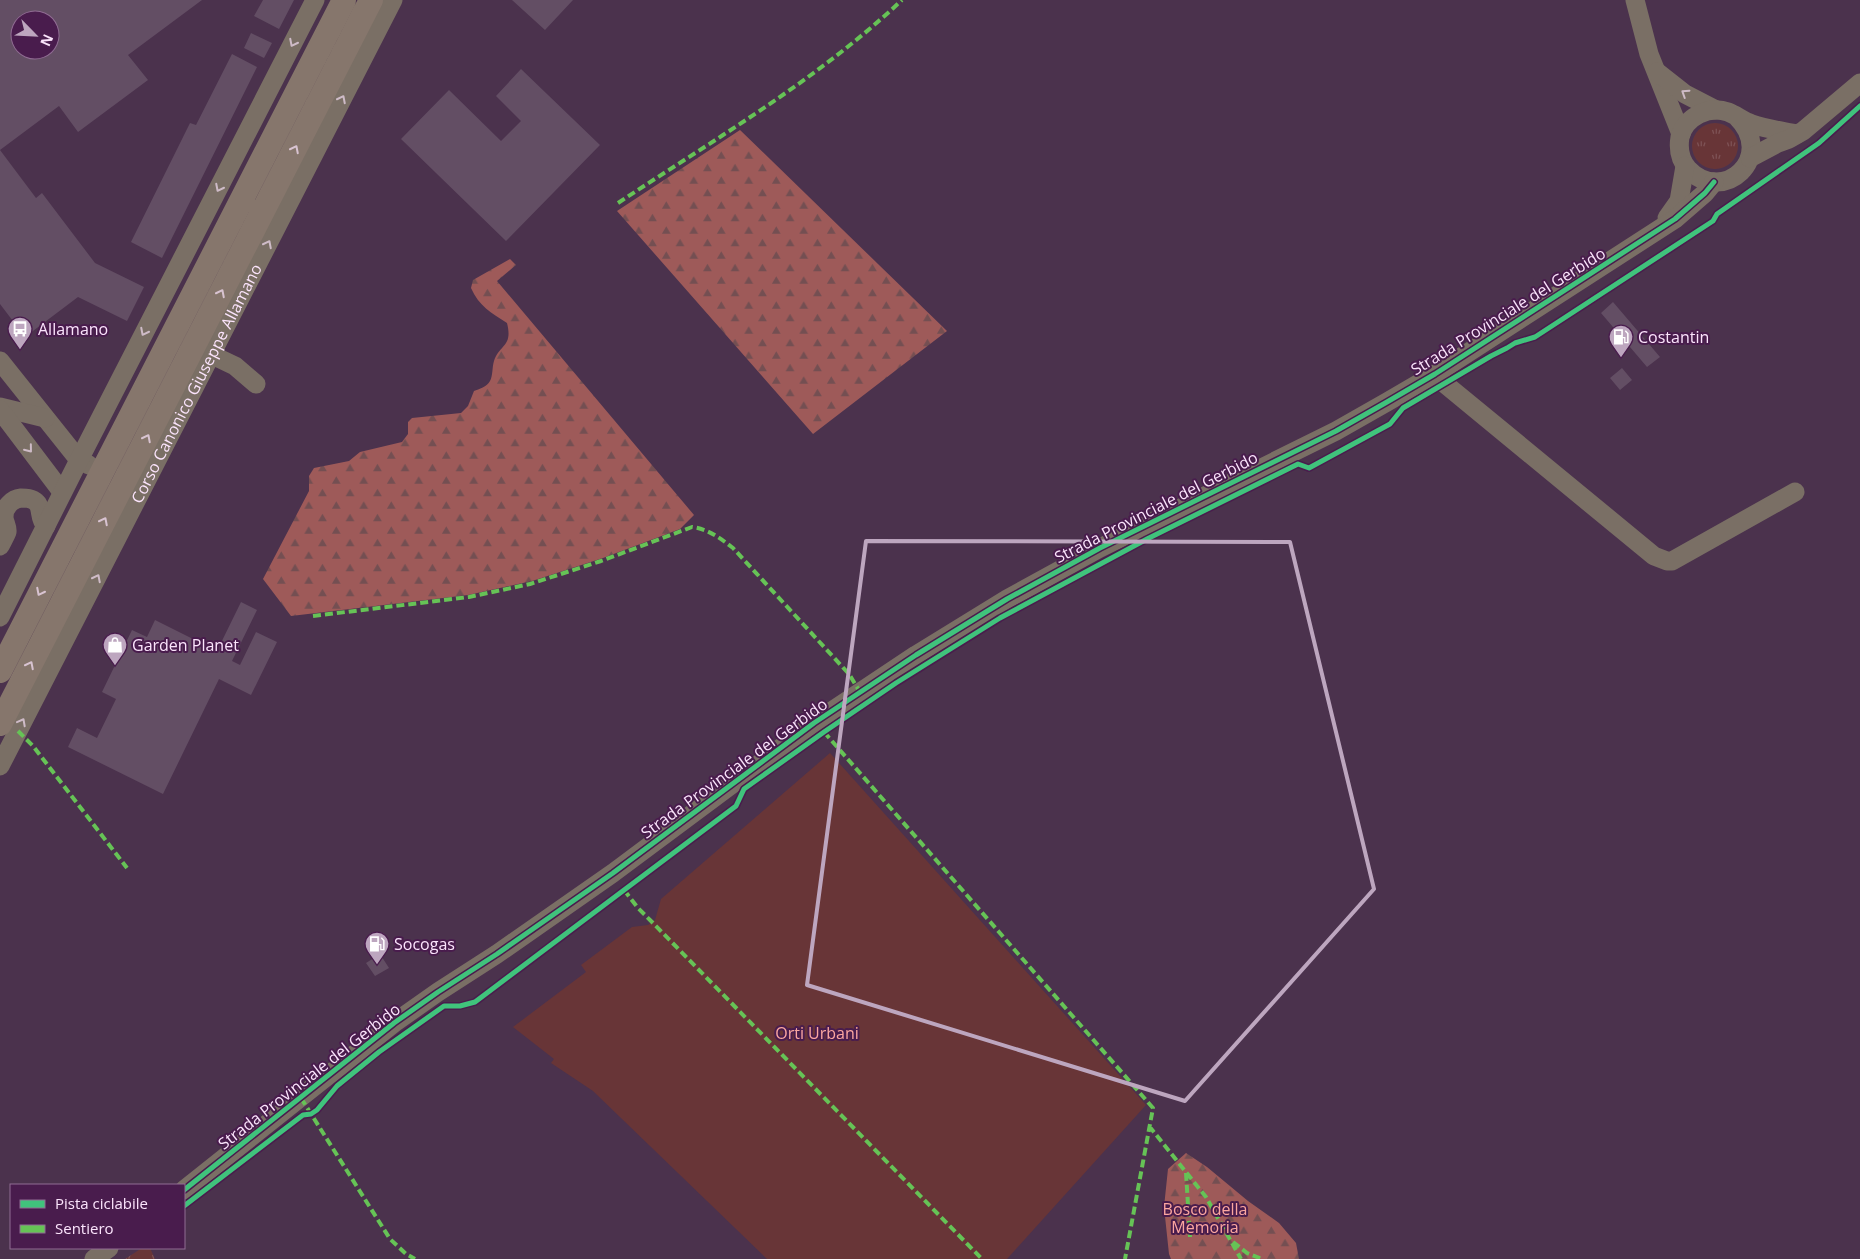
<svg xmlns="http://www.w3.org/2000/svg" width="1860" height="1259" font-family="'Open Sans',sans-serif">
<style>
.grass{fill:url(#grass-tufts)}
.forest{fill:url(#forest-firs)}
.garden{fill:#683537}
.building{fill:#634e64;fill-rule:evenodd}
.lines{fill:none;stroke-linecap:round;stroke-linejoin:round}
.minor{stroke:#7a6f65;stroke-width:19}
.major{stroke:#86766c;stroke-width:24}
.quiet{stroke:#66c356;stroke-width:4;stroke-dasharray:8 4;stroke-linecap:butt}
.cycleway-casing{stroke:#491c4d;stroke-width:8}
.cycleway{stroke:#40c37c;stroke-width:5}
.oneway{stroke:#cebbc7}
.oneway2{stroke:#d8c3d1}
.marked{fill:none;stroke:#bda6bf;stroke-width:4;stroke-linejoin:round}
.labels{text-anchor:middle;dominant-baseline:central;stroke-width:4;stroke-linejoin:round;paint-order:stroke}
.street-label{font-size:16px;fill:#fbe4fc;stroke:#491c4d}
.poi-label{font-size:16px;fill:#fbe4fc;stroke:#491c4d;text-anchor:start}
.park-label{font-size:16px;fill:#fca7a0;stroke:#491c4d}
</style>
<defs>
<pattern id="grass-tufts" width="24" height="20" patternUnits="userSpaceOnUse" patternTransform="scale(1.25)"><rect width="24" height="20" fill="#683537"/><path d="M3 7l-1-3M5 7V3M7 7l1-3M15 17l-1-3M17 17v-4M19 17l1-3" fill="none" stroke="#7e5255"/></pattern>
<pattern id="forest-firs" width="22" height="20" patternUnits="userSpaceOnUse" patternTransform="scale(1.25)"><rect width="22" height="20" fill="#9e5a59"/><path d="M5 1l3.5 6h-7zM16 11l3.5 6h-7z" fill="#744f52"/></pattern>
</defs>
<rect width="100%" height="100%" fill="#4b324d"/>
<path class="grass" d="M1692 146a23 23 0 1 1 46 0a23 23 0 1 1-46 0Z
M 142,1248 L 150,1248 L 155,1259 L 125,1259 Z"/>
<path class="forest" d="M 740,130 L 947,331 L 813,434 L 617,211 Z
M 510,259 L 516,265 L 497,281 L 694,515 L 680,529 L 603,558 L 532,581 L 468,595 L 291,616 L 263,579 L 309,491 L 309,476 L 314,468 L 349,461 L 360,452 L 402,442 L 408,434 L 408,422 L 412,418 L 461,413 L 468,406 L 474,391 C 479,389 487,387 490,381 C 493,376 492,367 494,361 C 500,344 513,347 507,323 C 491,313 479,306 471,288 L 473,280 Z
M 1186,1153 L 1207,1167 L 1248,1201 L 1279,1223 L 1296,1243 L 1299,1259 L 1171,1259 L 1169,1254 L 1164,1207 L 1168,1169 Z"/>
<path class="garden" d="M 830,753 L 1146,1105 L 1007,1259 L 767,1259 L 593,1091 L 551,1063 L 554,1059 L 513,1027 L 586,972 L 581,965 L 632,927 L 648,925 L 655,920 L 661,899 Z"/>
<path class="building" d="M 0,0 L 202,0 L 128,55 L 148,80 L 78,132 L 59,106 L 0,150 L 36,198 L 42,193 L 95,263 L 144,287 L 127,321 L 78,297 L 25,337 L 0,304 ZM 20,20 L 50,20 L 50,50 L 20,50 Z
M 263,0 L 294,0 L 279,29 L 254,16 Z
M 512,0 L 573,0 L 545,30 Z
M 251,33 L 272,43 L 264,58 L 244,48 Z
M 232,54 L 257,67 L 162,258 L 131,242 L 190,123 L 196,125 Z
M 521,69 L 600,145 L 506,241 L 401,139 L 449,90 L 501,141 L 521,121 L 496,96 Z
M 1613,302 L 1660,357 L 1647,367 L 1601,313 Z
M 1622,368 L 1632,380 L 1620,390 L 1610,378 Z
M 241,602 L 257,610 L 232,661 L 240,665 L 256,632 L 277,642 L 251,695 L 219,679 L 163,794 L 68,747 L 77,728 L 97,738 L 116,699 L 102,692 L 132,630 L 147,637 L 155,620 L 217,651 Z
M 380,954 L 389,968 L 375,976 L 366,963 Z"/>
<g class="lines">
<g class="minor">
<path d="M 1635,0 L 1649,54 L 1681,134"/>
<path d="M 1657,72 L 1685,94 L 1716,110"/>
<path d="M 1737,117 C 1777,157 1723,206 1688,169 C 1680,160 1678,149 1680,137 C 1685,117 1709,105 1728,112 C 1736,115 1743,121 1752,124 C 1766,129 1782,131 1797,134"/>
<path d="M 1750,158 L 1778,143 L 1789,139 L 1803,131 L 1860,83"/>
<path d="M 1667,218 L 1679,201 L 1685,166"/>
<path d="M 212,355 L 235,366 L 256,384"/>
<path d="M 0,361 L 79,460 L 89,465"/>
<path d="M 1435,374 L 1445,384 L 1654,556 L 1667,561 L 1672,561 L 1795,492"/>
<path d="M 0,407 L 45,418"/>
<path d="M 0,410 L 62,492"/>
<path d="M 0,546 C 2,542 5,537 7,532 C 8,527 4,522 4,517 C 4,507 12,499 21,498 C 26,498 32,498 36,502 C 43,508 38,519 46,526"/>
<path d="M 0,617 L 79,460 L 315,0"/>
<path id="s1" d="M 0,766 L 393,0"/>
<path d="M 184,1190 L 394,1023 L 438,992 L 497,954 L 613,873 L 814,723 L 916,655 L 1007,599 L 1100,548 L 1336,431 L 1387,402 L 1435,374 L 1675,219 L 1705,193 L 1714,182"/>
<path d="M 94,1259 L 109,1248"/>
</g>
<path class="major" d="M 0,671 L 344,0
M 0,724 L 371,0"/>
<path class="quiet" d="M 618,203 C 715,139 817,80 902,0
M 313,616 L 469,597 L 530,584 L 601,561 L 692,527 C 708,529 720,538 733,548 L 849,674 L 860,692
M 18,731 L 33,746 L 127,868
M 824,732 L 1153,1108 L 1125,1259
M 624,890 L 638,908 L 652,922 L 982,1259
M 301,1098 L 390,1239 L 406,1254 L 415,1259
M 1149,1126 L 1206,1197 L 1241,1259
M 1186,1173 L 1190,1237
M 1233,1242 L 1247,1253 L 1262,1259"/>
<defs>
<path id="cycleway" d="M 184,1190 L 394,1023 L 438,992 L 497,954 L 613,873 L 814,723 L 916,655 L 1007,599 L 1100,548 L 1336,431 L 1387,402 L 1435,374 L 1675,219 L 1705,193 L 1714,182
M 184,1206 L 303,1115 L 311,1114 L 317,1110 L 337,1086 L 379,1052 L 444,1006 L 460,1006 L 475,1002 L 736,806 L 744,789 L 824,732 L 896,683 L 1000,618 L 1147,539 L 1298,464 L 1309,468 L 1390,424 L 1403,408 L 1491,356 L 1507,348 L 1515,343 L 1535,337 L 1713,221 L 1717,214 L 1819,143 L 1860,106"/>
</defs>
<use href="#cycleway" class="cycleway-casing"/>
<use href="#cycleway" class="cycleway"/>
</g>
<defs><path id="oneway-chevron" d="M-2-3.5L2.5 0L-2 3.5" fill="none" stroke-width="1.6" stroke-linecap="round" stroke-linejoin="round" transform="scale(1.25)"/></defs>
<g class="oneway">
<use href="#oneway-chevron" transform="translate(293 43) rotate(117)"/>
<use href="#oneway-chevron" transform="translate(1685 93) rotate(-147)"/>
<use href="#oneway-chevron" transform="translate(342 99) rotate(-63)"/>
<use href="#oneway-chevron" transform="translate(219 188) rotate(117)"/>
<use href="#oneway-chevron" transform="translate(268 244) rotate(-63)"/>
<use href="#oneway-chevron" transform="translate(144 332) rotate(117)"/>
<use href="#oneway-chevron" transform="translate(29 449) rotate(51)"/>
<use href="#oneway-chevron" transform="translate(97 578) rotate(-63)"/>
<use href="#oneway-chevron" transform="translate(22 722) rotate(-62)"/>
</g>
<g class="oneway2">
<use href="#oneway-chevron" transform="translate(295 149) rotate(-63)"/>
<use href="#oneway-chevron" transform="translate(221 293) rotate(-63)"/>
<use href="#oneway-chevron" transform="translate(147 438) rotate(-63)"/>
<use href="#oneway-chevron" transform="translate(104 521) rotate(-63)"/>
<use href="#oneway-chevron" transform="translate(40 592) rotate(117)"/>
<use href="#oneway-chevron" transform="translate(30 665) rotate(-63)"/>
</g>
<path class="marked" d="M 866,541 L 1290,542 L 1374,889 L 1185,1101 L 807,985 Z"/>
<defs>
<symbol id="bus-pin" viewBox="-11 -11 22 30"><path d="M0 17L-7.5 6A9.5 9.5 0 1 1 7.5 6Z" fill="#bda6bf" stroke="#491c4d"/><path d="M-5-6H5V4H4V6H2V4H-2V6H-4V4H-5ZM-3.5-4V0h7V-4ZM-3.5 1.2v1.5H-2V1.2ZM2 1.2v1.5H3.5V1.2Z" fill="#fff"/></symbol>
<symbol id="fuel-pin" viewBox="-11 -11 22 30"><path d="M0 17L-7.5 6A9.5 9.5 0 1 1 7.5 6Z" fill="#bda6bf" stroke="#491c4d"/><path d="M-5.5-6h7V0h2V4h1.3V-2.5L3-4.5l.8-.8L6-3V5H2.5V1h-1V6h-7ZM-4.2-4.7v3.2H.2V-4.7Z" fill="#fff"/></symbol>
<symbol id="shop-pin" viewBox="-11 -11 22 30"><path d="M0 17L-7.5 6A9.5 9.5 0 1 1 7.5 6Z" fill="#bda6bf" stroke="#491c4d"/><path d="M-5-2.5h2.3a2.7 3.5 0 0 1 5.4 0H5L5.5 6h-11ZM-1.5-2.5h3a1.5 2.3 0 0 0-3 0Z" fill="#fff"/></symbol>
</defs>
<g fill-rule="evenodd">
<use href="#bus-pin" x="6" y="315" width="28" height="38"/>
<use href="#fuel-pin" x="1607" y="323" width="28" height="38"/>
<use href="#shop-pin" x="101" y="631" width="28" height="38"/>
<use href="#fuel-pin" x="363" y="930" width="28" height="38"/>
</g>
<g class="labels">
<g class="street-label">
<text transform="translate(1508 311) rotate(-32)">Strada Provinciale del Gerbido</text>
<text stroke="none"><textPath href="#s1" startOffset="430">Corso Canonico Giuseppe Allamano</textPath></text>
<text transform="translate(1156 507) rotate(-27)">Strada Provinciale del Gerbido</text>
<text transform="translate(734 768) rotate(-36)">Strada Provinciale del Gerbido</text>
<text transform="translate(309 1076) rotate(-38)">Strada Provinciale del Gerbido</text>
</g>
<g class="poi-label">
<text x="38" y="329">Allamano</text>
<text x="1638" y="337">Costantin</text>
<text x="132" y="645">Garden Planet</text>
<text x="394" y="944">Socogas</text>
</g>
<g class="park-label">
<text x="817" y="1033">Orti Urbani</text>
<text x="1205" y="1209">Bosco della<tspan x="1205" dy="18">Memoria</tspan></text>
</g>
</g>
<rect x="10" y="1184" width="175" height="65" fill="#491c4d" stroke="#906c93"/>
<rect x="20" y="1200" width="25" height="8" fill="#40c37c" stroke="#906c93"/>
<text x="55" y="1209" font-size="15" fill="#fbe4fc">Pista ciclabile</text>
<rect x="20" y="1225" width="25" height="8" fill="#66c356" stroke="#906c93"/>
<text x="55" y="1234" font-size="15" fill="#fbe4fc">Sentiero</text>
<g transform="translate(35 35) rotate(114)"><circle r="24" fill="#491c4d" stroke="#906c93"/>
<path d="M0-4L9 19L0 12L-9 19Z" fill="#bda6bf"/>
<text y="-8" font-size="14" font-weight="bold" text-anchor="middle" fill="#fbe4fc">N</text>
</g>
</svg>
